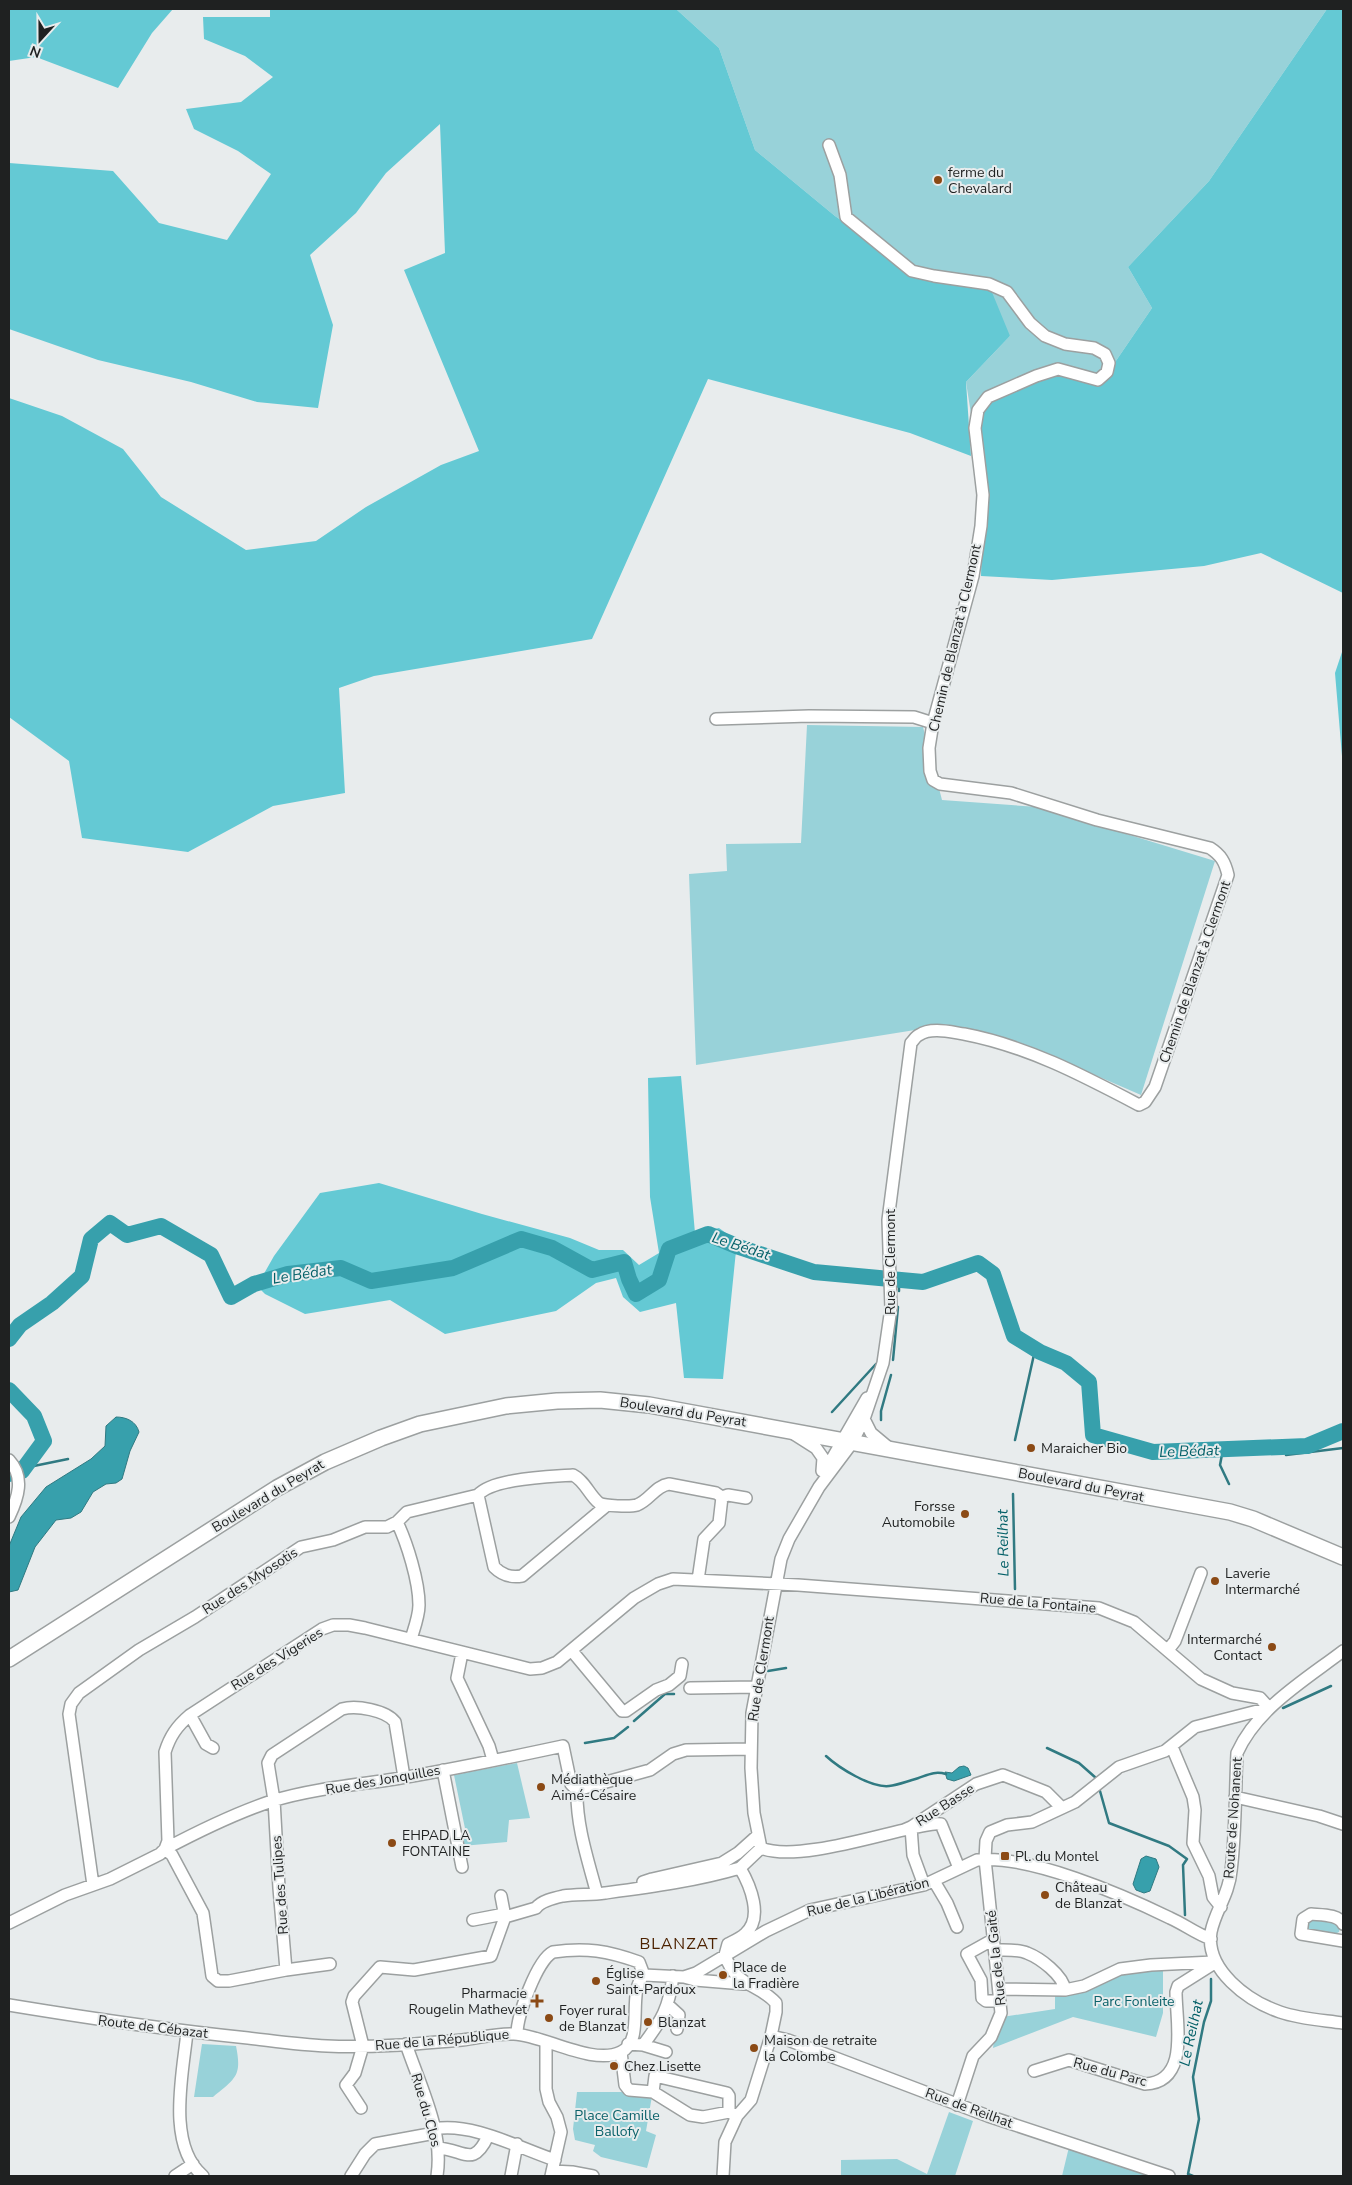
<svg xmlns="http://www.w3.org/2000/svg" width="1352" height="2185" font-family="'Nunito Sans',sans-serif">
<style>
.green{fill:#98d2d9}
.forest{fill:#64c9d4}
.water{fill:#37a0ac;stroke:#307a82}
.lines{fill:none;stroke-linecap:round;stroke-linejoin:round}
.stream{stroke:#307a82;stroke-width:2.5}
.river{stroke:#37a0ac;stroke-width:16}
.minor-casing{stroke:#9ca0a0;stroke-width:14}
.major-casing{stroke:#9ca0a0;stroke-width:18}
.minor{stroke:#fff;stroke-width:11}
.major{stroke:#fff;stroke-width:15}
.poi-dot{fill:#8b4a15;stroke:#e8eced;stroke-width:2}
.labels{text-anchor:middle;dominant-baseline:central;stroke-width:4;stroke-linejoin:round;paint-order:stroke}
.poi-label{font-size:14px;fill:#1f2121;stroke:#e8eced;text-anchor:start}
.street-label{font-size:14px;fill:#1f2121;stroke:#e8eced}
.park-label{font-size:14px;fill:#0c636b;stroke:#e8eced}
.water-label{font-size:15px;font-style:italic;fill:#025f67;stroke:#e8eced}
.quarter-label{font-size:16px;letter-spacing:1px;fill:#4d2200;stroke:#e8eced}
</style>
<rect width="100%" height="100%" fill="#e8eced"/>
<path class="green" d="M 676,9 L 1327,9 L 1209,181 L 1128,267 L 1152,308 L 1107,374 L 973,427 L 966,382 L 1010,336 L 835,216 L 755,150 L 719,48 Z
M 807,725 L 923,727 L 942,800 L 1038,807 L 1215,861 L 1141,1095 L 1021,1043 L 963,1030 L 915,1030 L 696,1065 L 689,874 L 727,871 L 726,844 L 801,843 Z
M 517,1763 L 530,1818 L 509,1820 L 507,1842 L 462,1846 L 460,1840 L 467,1838 L 454,1775 Z
M 1310,1918 L 1335,1921 L 1340,1928 L 1339,1932 L 1335,1934 L 1308,1929 L 1306,1927 Z
M 1163,1967 L 1163,2013 L 1156,2037 L 1073,2017 L 993,2048 L 994,2040 L 1002,2017 L 1055,2009 L 1055,1994 L 1120,1971 Z
M 202,2044 L 236,2046 C 242,2076 236,2078 213,2097 L 194,2097 Z
M 577,2092 L 621,2092 L 652,2096 L 646,2131 L 656,2135 L 647,2168 L 601,2157 L 593,2151 L 595,2145 L 575,2140 L 573,2129 Z
M 949,2112 L 973,2121 L 955,2176 L 841,2176 L 841,2160 L 897,2159 L 927,2174 Z
M 1069,2147 L 1149,2176 L 1062,2176 Z"/>
<path class="forest" d="M 9,9 L 173,9 L 152,33 L 118,88 L 36,57 L 9,61 Z
M 270,9 L 676,9 L 719,48 L 755,150 L 835,216 L 913,270 L 989,285 L 1010,336 L 966,382 L 971,456 L 910,433 L 708,379 L 592,639 L 374,676 L 339,688 L 345,793 L 273,806 L 188,852 L 82,838 L 69,761 L 9,717 L 9,398 L 62,416 L 123,449 L 161,497 L 246,550 L 316,541 L 366,507 L 441,465 L 479,451 L 404,270 L 445,253 L 440,124 L 386,173 L 356,213 L 310,255 L 333,325 L 318,408 L 257,402 L 191,382 L 98,360 L 9,329 L 9,163 L 113,171 L 159,223 L 227,240 L 271,174 L 238,151 L 194,129 L 186,109 L 241,102 L 273,77 L 245,56 L 204,39 L 203,17 L 270,17 Z
M 1327,9 L 1343,9 L 1343,593 L 1261,553 L 1204,566 L 1052,580 L 981,576 L 983,494 L 974,455 L 986,393 L 1058,369 L 1093,380 L 1107,374 L 1152,308 L 1128,267 L 1209,181 Z
M 1343,649 L 1343,768 L 1335,673 Z
M 681,1076 L 695,1233 L 719,1228 L 737,1241 L 723,1379 L 684,1378 L 676,1303 L 640,1312 L 623,1297 L 616,1278 L 596,1283 L 556,1311 L 445,1334 L 390,1300 L 305,1314 L 265,1294 L 257,1286 L 274,1256 L 320,1193 L 379,1183 L 482,1214 L 570,1238 L 599,1250 L 623,1250 L 639,1265 L 659,1253 L 650,1197 L 648,1078 Z"/>
<path class="water" d="M 116,1417 C 126,1417 136,1421 139,1432 L 130,1451 L 122,1479 L 116,1483 L 106,1484 L 93,1492 L 81,1512 L 71,1518 L 56,1520 L 35,1547 L 18,1590 L 9,1592 L 9,1546 L 21,1517 L 46,1487 L 91,1459 L 105,1446 L 106,1426 Z
M 964,1766 L 968,1768 L 971,1775 L 954,1781 L 947,1779 L 945,1772 L 952,1773 L 959,1767 Z
M 1146,1856 L 1156,1859 L 1159,1867 L 1150,1891 L 1144,1893 L 1136,1890 L 1133,1884 L 1141,1859 Z"/>
<g class="lines">
<path class="stream" d="M 894,1283 L 899,1283 L 899,1291
M 893,1360 L 898,1307
M 832,1412 L 876,1364
M 881,1420 L 881,1411 L 891,1375
M 1015,1440 L 1035,1350
M 1223,1449 L 1220,1465 L 1229,1484
M 1286,1455 L 1343,1448
M 24,1468 L 68,1459
M 1013,1494 L 1015,1589
M 768,1671 L 786,1668
M 1283,1708 L 1331,1686
M 634,1721 L 665,1694 L 674,1694
M 585,1743 L 614,1738 L 628,1727
M 1047,1748 L 1079,1763 L 1096,1778
M 826,1756 C 839,1768 871,1788 889,1786 C 897,1785 905,1782 912,1780 C 925,1777 932,1770 946,1774
M 1100,1791 L 1109,1823 L 1169,1846 L 1187,1859 L 1183,1865 L 1185,1915
M 1193,2176 L 1188,2174 L 1199,2119 L 1193,2077 L 1204,2022 L 1211,2001 L 1211,1979"/>
<path class="river" d="M 9,1339 L 20,1325 L 52,1303 L 82,1276 L 91,1239 L 110,1223 L 127,1235 L 161,1226 L 211,1255 L 231,1297 L 254,1284 L 288,1274 L 341,1268 L 371,1281 L 453,1268 L 521,1239 L 552,1248 L 592,1270 L 624,1262 L 629,1279 L 636,1294 L 659,1280 L 669,1249 L 708,1234 L 739,1247 L 814,1272 L 923,1282 L 978,1263 L 993,1274 L 1014,1336 L 1040,1352 L 1066,1363 L 1089,1382 L 1093,1435 L 1153,1452 L 1307,1446 L 1343,1431
M 9,1390 L 34,1416 L 44,1441 L 22,1471 L 9,1474"/>
<defs>
<path id="minor" d="M 716,719 L 809,716 L 914,717 L 933,723
M 864,1419 L 871,1433 L 889,1448
M 794,1434 L 816,1448 L 823,1458 L 822,1471
M 9,1460 C 25,1477 18,1498 9,1517
M 825,1471 L 867,1398
M 478,1495 L 494,1567 C 502,1575 510,1578 522,1576 L 606,1506
M 722,1497 L 728,1495 L 746,1498
M 397,1522 C 407,1543 419,1581 419,1605 C 419,1616 414,1629 411,1639
M 1168,1650 L 1175,1641 L 1201,1573
M 572,1651 L 622,1711 L 626,1711 L 656,1690 L 669,1685 L 680,1676 L 682,1664
M 1343,1651 C 1305,1680 1257,1708 1237,1753 C 1235,1792 1236,1832 1231,1871 C 1229,1895 1215,1911 1211,1932 C 1205,1970 1248,2001 1280,2012 C 1300,2019 1322,2020 1343,2023
M 462,1653 L 457,1678 L 489,1746 L 493,1760
M 690,1688 L 757,1687
M 190,1715 L 206,1744 L 213,1748
M 1172,1747 L 1193,1797 L 1195,1810 L 1193,1843 L 1209,1876 L 1213,1897 L 1221,1907
M 443,1770 L 462,1867
M 404,1777 L 395,1722 C 386,1710 356,1705 342,1709 L 272,1755 L 268,1763 L 274,1800 L 279,1888 L 286,1970 L 229,1981 L 218,1981 L 212,1976 L 203,1913 L 172,1855 L 165,1849 C 199,1831 236,1813 272,1801 C 311,1789 355,1785 395,1779 C 451,1770 507,1758 563,1746 L 571,1784 L 577,1790
M 577,1790 L 650,1770 L 673,1754 L 686,1750 L 751,1749
M 577,1790 C 576,1825 588,1860 597,1894
M 1235,1797 L 1319,1816 L 1343,1824
M 761,1848 C 793,1861 868,1838 904,1830 L 911,1827 L 976,1784 L 1003,1775 L 1046,1792 L 1061,1807
M 934,1881 L 947,1903 L 957,1927
M 643,1882 L 652,1879 L 722,1863 L 738,1853 L 757,1836
M 93,1885 L 69,1714 L 71,1704 L 79,1693 L 139,1650 L 195,1617 L 301,1547 L 333,1540 L 365,1527 L 387,1527 L 397,1522 L 407,1512 L 478,1495 C 493,1478 549,1477 573,1475 C 585,1481 589,1495 599,1503 C 604,1506 631,1507 637,1505 C 650,1500 655,1486 669,1484 L 716,1493 L 722,1497 L 719,1523 L 704,1539 L 698,1580
M 924,1885 L 913,1855 L 911,1827 C 921,1828 931,1822 941,1824 L 959,1868
M 473,1920 L 499,1915 L 505,1917 L 501,1896
M 9,1923 L 65,1895 L 110,1879 L 160,1854 L 165,1849 L 168,1841 L 165,1752 C 170,1736 177,1726 190,1715 L 322,1629 L 333,1625 L 349,1625 L 365,1628 L 530,1669 L 542,1668 L 557,1662 L 634,1598 L 658,1584 L 673,1579 L 798,1585 L 1099,1608 L 1134,1622 L 1201,1679 L 1232,1693 L 1260,1698 L 1269,1708 L 1195,1727 L 1165,1751 L 1119,1767 L 1075,1802 L 1032,1822 L 1007,1825 L 990,1832 L 986,1841 L 985,1859 L 1001,2013 L 991,2037 L 973,2056 L 957,2105
M 1343,1924 C 1339,1914 1321,1915 1311,1914 L 1303,1919 L 1301,1934 L 1343,1941
M 994,1939 L 967,1954 L 981,1980 L 982,1998 L 986,2001 L 1000,2001
M 995,1950 C 1005,1950 1018,1949 1027,1953 C 1040,1958 1063,1975 1065,1990
M 286,1970 L 330,1964
M 644,1975 L 684,1977 L 695,1980 L 744,1984
M 684,1977 L 696,1973 L 766,1931 L 810,1910 L 924,1885 L 977,1860 C 1028,1854 1123,1895 1170,1918 C 1184,1924 1196,1934 1211,1939
M 1000,1989 L 1065,1990 L 1084,1986 L 1120,1969 L 1151,1965 L 1213,1962
M 9,2005 C 88,2018 167,2030 248,2038 C 274,2041 300,2045 327,2046 C 372,2048 417,2044 462,2040 C 480,2038 496,2033 514,2034 C 543,2035 593,2066 621,2052 C 646,2040 626,1992 644,1975
M 668,2005 L 679,2015 L 677,2029
M 187,2032 C 183,2073 166,2145 203,2176
M 517,2034 C 517,2016 537,1960 553,1952 C 586,1947 608,1951 639,1962 L 644,1975
M 771,2036 L 788,2040 L 988,2116 L 1169,2176
M 546,2042 L 546,2089 L 549,2102 L 557,2117 L 561,2132 L 551,2176
M 406,2044 C 420,2086 444,2131 437,2176
M 628,2044 L 643,2045 C 662,2020 669,2008 673,1976
M 643,2045 L 666,2052
M 621,2052 L 625,2085 L 629,2090 L 653,2092 L 690,2115 L 703,2117 L 729,2112 L 737,2116
M 1034,2071 L 1069,2060 L 1145,2084 C 1190,2082 1176,2023 1176,1992 L 1178,1986 L 1216,1962
M 653,2092 L 655,2076 L 727,2093 L 729,2096 L 729,2112
M 361,2108 L 346,2085 L 355,2073 L 363,2046 L 352,2002 L 354,1996 L 380,1967 L 414,1970 L 491,1956 L 505,1917 L 536,1908 C 541,1901 554,1898 563,1896 C 576,1894 591,1895 605,1893 C 650,1887 696,1881 740,1868
M 434,2129 C 472,2122 519,2148 555,2160
M 438,2148 C 465,2150 473,2168 488,2136
M 552,2171 L 572,2172 L 593,2176
M 175,2176 L 193,2164
M 351,2176 L 365,2154 L 375,2144 L 435,2133
M 511,2176 L 517,2144
M 723,2176 L 725,2142 L 737,2116 L 751,2100 L 771,2036 L 776,2012 L 776,2003 C 757,1982 736,1988 725,1955 L 728,1944 C 734,1941 741,1938 745,1934 C 764,1918 750,1885 740,1868 L 761,1848 L 754,1813 L 751,1768 L 752,1713 L 781,1559 L 789,1539 L 819,1487 L 852,1443 L 864,1419 L 883,1363 L 891,1308 L 888,1220 L 911,1043 C 913,1041 916,1036 919,1035 C 931,1027 950,1032 964,1034 C 1027,1046 1082,1075 1139,1105 L 1145,1102 L 1155,1087 L 1228,875 C 1225,862 1221,855 1210,848 L 1097,820 L 1011,793 L 940,784 L 933,780 L 930,771 L 929,748 L 933,723 L 973,576 L 981,526 L 983,495 L 975,428 L 978,410 L 988,397 L 1036,376 L 1058,369 L 1098,380 L 1107,372 L 1109,363 L 1105,354 L 1094,348 L 1065,344 L 1045,336 L 1030,323 L 1007,292 L 989,284 L 934,276 L 912,271 L 846,217 L 840,175 L 829,145"/>
<path id="major" d="M 9,1659 L 277,1488 L 325,1462 L 381,1438 L 420,1424 L 506,1406 L 557,1401 L 600,1400 L 649,1405 L 1230,1512 L 1253,1519 L 1343,1557"/>
</defs>
<use href="#minor" class="minor-casing"/>
<use href="#major" class="major-casing"/>
<use href="#minor" class="minor"/>
<use href="#major" class="major"/>
</g>
<g class="poi-dot">
<circle cx="938" cy="180" r="5"/>
<circle cx="1031" cy="1448" r="5"/>
<circle cx="965" cy="1514" r="5"/>
<circle cx="1215" cy="1581" r="5"/>
<circle cx="1272" cy="1647" r="5"/>
<circle cx="541" cy="1787" r="5"/>
<circle cx="392" cy="1843" r="5"/>
<rect x="1000" y="1851" width="10" height="10" rx="2.5"/>
<circle cx="1045" cy="1895" r="5"/>
<circle cx="723" cy="1975" r="5"/>
<circle cx="596" cy="1981" r="5"/>
<path d="M534.5 1993.5h5v5h5v5h-5v5h-5v-5h-5v-5h5z"/>
<circle cx="549" cy="2018" r="5"/>
<circle cx="648" cy="2022" r="5"/>
<circle cx="754" cy="2048" r="5"/>
<circle cx="614" cy="2066" r="5"/>
</g>
<g class="labels">
<g class="poi-label">
<text x="948" y="172">ferme du<tspan x="948" dy="16">Chevalard</tspan></text>
<text x="1041" y="1448">Maraicher Bio</text>
<text x="955" y="1506" text-anchor="end">Forsse<tspan x="955" dy="16">Automobile</tspan></text>
<text x="1225" y="1573">Laverie<tspan x="1225" dy="16">Intermarché</tspan></text>
<text x="1262" y="1639" text-anchor="end">Intermarché<tspan x="1262" dy="16">Contact</tspan></text>
<text x="551" y="1779">Médiathèque<tspan x="551" dy="16">Aimé-Césaire</tspan></text>
<text x="402" y="1835">EHPAD LA<tspan x="402" dy="16">FONTAINE</tspan></text>
<text x="1015" y="1856">Pl. du Montel</text>
<text x="1055" y="1887">Château<tspan x="1055" dy="16">de Blanzat</tspan></text>
<text x="733" y="1967">Place de<tspan x="733" dy="16">la Fradière</tspan></text>
<text x="606" y="1973">Église<tspan x="606" dy="16">Saint-Pardoux</tspan></text>
<text x="527" y="1993" text-anchor="end">Pharmacie<tspan x="527" dy="16">Rougelin Mathevet</tspan></text>
<text x="559" y="2010">Foyer rural<tspan x="559" dy="16">de Blanzat</tspan></text>
<text x="658" y="2022">Blanzat</text>
<text x="764" y="2040">Maison de retraite<tspan x="764" dy="16">la Colombe</tspan></text>
<text x="624" y="2066">Chez Lisette</text>
</g>
<g class="street-label">
<text transform="translate(955 638) rotate(-77)">Chemin de Blanzat à Clermont</text>
<text transform="translate(1195 972) rotate(-71)">Chemin de Blanzat à Clermont</text>
<text transform="translate(890 1262) rotate(-90)">Rue de Clermont</text>
<text transform="translate(683 1412) rotate(9)">Boulevard du Peyrat</text>
<text transform="translate(1081 1485) rotate(11)">Boulevard du Peyrat</text>
<text transform="translate(268 1496) rotate(-31)">Boulevard du Peyrat</text>
<text transform="translate(250 1581) rotate(-33)">Rue des Myosotis</text>
<text transform="translate(1038 1603) rotate(5)">Rue de la Fontaine</text>
<text transform="translate(277 1659) rotate(-32)">Rue des Vigeries</text>
<text transform="translate(761 1669) rotate(-81)">Rue de Clermont</text>
<text transform="translate(383 1780) rotate(-10)">Rue des Jonquilles</text>
<text transform="translate(945 1805) rotate(-33)">Rue Basse</text>
<text transform="translate(1233 1818) rotate(-86)">Route de Nohanent</text>
<text transform="translate(280 1885) rotate(-94)">Rue des Tulipes</text>
<text transform="translate(868 1897) rotate(-14)">Rue de la Libération</text>
<text transform="translate(996 1958) rotate(-96)">Rue de la Gaité</text>
<text transform="translate(153 2027) rotate(7)">Route de Cébazat</text>
<text transform="translate(442 2040) rotate(-5)">Rue de la République</text>
<text transform="translate(1110 2072) rotate(15)">Rue du Parc</text>
<text transform="translate(969 2108) rotate(20)">Rue de Reilhat</text>
<text transform="translate(426 2110) rotate(74)">Rue du Clos</text>
</g>
<g class="park-label">
<text x="1134" y="2001">Parc Fonleite</text>
<text x="617" y="2115">Place Camille<tspan x="617" dy="16">Ballofy</tspan></text>
</g>
<g class="water-label">
<text transform="translate(741 1246) rotate(18)">Le Bédat</text>
<text transform="translate(302 1274) rotate(-9)">Le Bédat</text>
<text transform="translate(1189 1451) rotate(-2)">Le Bédat</text>
<text transform="translate(1003 1543) rotate(-91)">Le Reilhat</text>
<text transform="translate(1191 2033) rotate(-78)">Le Reilhat</text>
</g>
<g class="quarter-label">
<text x="679" y="1944">BLANZAT</text>
</g>
</g>
<rect width="1352" height="2185" fill="none" stroke="#1f2121" stroke-width="20"/>
<g transform="translate(40 40) rotate(201)" stroke="#e8eced" stroke-width="4" paint-order="stroke">
<path d="M0-4L9 19L0 12L-9 19Z" fill="#1f2121"/>
<text y="-8" font-size="14" font-weight="bold" text-anchor="middle" fill="#1f2121">N</text>
</g>
</svg>
